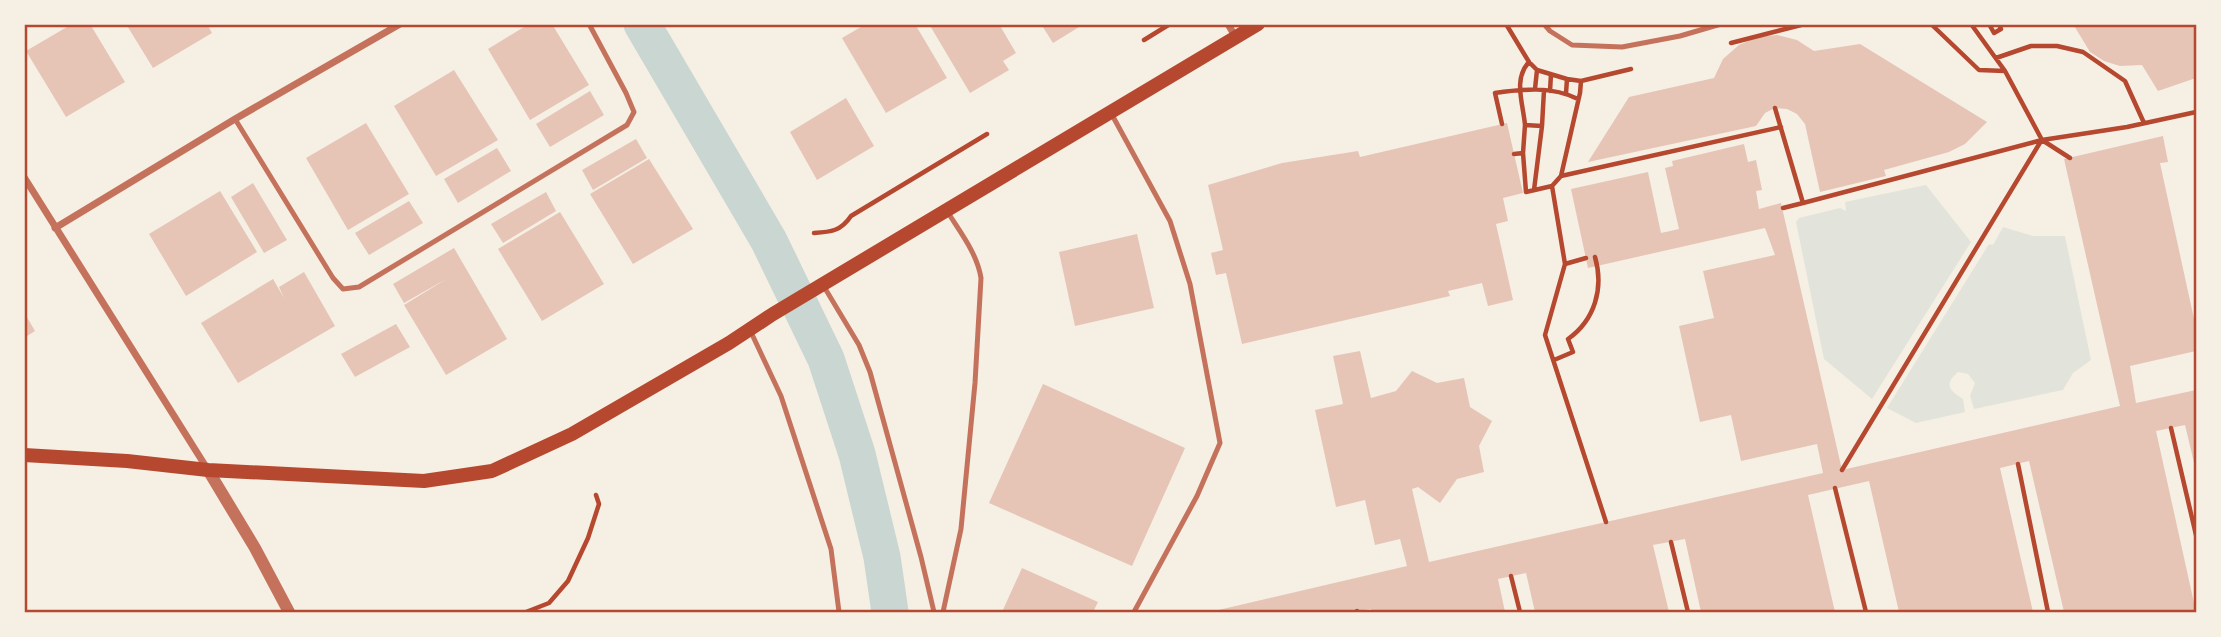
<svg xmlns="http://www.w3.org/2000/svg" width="2221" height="637" font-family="'Fira Sans Condensed',sans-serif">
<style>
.green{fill:#e2e4dc}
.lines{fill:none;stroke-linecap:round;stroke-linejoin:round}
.canal{stroke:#c9d6d2;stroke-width:37}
.building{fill:#e6c5b7}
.path{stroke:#b5482f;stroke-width:4.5}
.service{stroke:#c5725c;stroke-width:5}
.minor{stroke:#c5725c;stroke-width:7}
.tertiary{stroke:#c5725c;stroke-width:12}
.secondary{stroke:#b5482f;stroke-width:14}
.neatline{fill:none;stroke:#b5482f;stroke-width:2.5}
</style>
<rect width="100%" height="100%" fill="#f6efe4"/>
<path class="green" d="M 1926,185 L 1971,242 L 1872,399 L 1824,359 L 1796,222 L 1799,218 L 1840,208 L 1846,211 L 1845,202 Z
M 2003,227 L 2033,236 L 2065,236 L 2091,360 L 2073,373 L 2063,390 L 1974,409 L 1970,396 L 1975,383 L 1968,374 L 1958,372 C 1943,385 1950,390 1963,399 L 1965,412 L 1916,423 L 1887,408 L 1989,244 L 1993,245 Z"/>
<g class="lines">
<path class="canal" d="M 642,24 L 769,241 L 826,359 L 857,454 L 882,557 L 890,612"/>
</g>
<path class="building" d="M 72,24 L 90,24 L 125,82 L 66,117 L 26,51 Z
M 126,24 L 207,24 L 212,33 L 153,68 Z
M 529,24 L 552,24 L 589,85 L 530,120 L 488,49 Z
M 866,24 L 915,24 L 947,78 L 886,113 L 842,38 Z
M 929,24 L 999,24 L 1016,53 L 1003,61 L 1009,70 L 970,93 Z
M 1041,24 L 1084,24 L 1053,43 Z
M 2073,24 L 2196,24 L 2196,78 L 2158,91 L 2142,65 L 2120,66 L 2104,61 L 2090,52 Z
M 1777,35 L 1797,40 L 1814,51 L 1860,44 L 1987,122 L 1965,144 L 1949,152 L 1884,170 L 1886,176 L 1820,192 L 1805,124 L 1797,114 L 1787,109 L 1775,108 L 1765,113 L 1756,126 L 1588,162 L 1629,97 L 1714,78 L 1723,59 L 1739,45 L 1757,37 Z
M 454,70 L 498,140 L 436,176 L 394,106 Z
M 590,91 L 604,115 L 550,147 L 536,124 Z
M 846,98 L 874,146 L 817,180 L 790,132 Z
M 366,123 L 409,194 L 348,230 L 306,158 Z
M 1507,123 L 1523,193 L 1503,198 L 1508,221 L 1496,224 L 1513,300 L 1488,306 L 1482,283 L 1448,291 L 1450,296 L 1242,344 L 1226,273 L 1216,275 L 1211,253 L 1223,250 L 1208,185 L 1282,163 L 1358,151 L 1360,157 Z
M 2163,136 L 2168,162 L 2160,163 L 2196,328 L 2196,351 L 2130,366 L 2136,403 L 2196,390 L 2196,471 L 2185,425 L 2156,431 L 2196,612 L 2064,612 L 2029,461 L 2000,468 L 2033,612 L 1899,612 L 1869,481 L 1808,495 L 1835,612 L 1701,612 L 1685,539 L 1653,545 L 1669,612 L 1535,612 L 1526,573 L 1498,579 L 1505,612 L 1372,612 L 1371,609 L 1351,612 L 1210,612 L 1407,566 L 1400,539 L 1375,545 L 1365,500 L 1336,507 L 1315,410 L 1343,404 L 1333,356 L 1360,351 L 1371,398 L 1396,391 L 1412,371 L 1437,383 L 1464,378 L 1470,407 L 1492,421 L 1479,446 L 1484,472 L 1457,479 L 1440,503 L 1418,487 L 1412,489 L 1429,562 L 1823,473 L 1817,444 L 1741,461 L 1731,415 L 1700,422 L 1679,326 L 1714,318 L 1703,271 L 1775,255 L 1765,228 L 1588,268 L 1571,189 L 1648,172 L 1661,233 L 1679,229 L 1665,168 L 1673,166 L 1672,161 L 1744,144 L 1748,162 L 1756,160 L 1762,190 L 1756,191 L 1759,209 L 1781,203 L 1842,470 L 2120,406 L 2064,159 Z
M 636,139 L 647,158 L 593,190 L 582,170 Z
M 497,148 L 511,171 L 458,203 L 444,179 Z
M 649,159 L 693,229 L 633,264 L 590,194 Z
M 253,183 L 287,240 L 264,253 L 231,197 Z
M 220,191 L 257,252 L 186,296 L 149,234 Z
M 546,192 L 556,211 L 503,243 L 491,224 Z
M 409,201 L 423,223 L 369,255 L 355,233 Z
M 560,212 L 604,284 L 542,321 L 498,249 Z
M 1137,234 L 1154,308 L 1075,326 L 1059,252 Z
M 454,248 L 507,339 L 446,375 L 404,305 L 448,278 L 404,303 L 393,284 Z
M 304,272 L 335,326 L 238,383 L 201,323 L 273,279 L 284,298 L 279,287 Z
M 24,312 L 35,331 L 24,338 Z
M 396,324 L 410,347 L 355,377 L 341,354 Z
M 1043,384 L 1185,448 L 1132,566 L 989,503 Z
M 1022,568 L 1098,602 L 1093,612 L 1002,612 Z"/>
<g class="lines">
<path class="path" d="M 1506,24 L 1529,62 L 1537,70 L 1567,79 L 1581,81 L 1631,69
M 1931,24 L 1979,70 L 2005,71
M 1971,24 L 2005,71 L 2042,140 L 2070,158
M 1989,24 L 1994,33 L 2001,29 L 1999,24
M 1144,40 L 1170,24
M 1731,43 L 1805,24
M 1996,58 L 2031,46 L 2057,46 L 2083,52 L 2125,81 L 2144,123
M 1535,89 L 1537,70
M 1550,91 L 1551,74
M 1566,93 L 1567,79
M 1775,108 L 1803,203 L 2042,140 L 2127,127 L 2196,112
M 1502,124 L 1495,93 C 1523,89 1552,86 1578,99
M 1525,125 C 1523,103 1513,79 1529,62
M 1542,126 L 1544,90
M 1523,153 L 1526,192 L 1552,186 L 1561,176 L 1580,93 L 1581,81
M 1514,154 L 1523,153 L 1525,125 L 1542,126 L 1534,190
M 1561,176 L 1781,127
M 1552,186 L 1565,264 L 1545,335 L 1606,522
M 1783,208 L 1803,203
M 814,233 C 831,232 841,231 851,216 L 987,134
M 1565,264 L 1586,258
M 1554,360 L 1573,352 L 1568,339 C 1595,320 1604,288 1595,257
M 2171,428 L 2196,535
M 2018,464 L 2048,612
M 1842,470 L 2041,141
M 1835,488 L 1866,612
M 1671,542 L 1688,612
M 1511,576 L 1520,612
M 1357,611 L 1357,612
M 526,612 L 549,603 L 568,581 L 588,538 L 599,504 L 596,495"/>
<path class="service" d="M 1544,24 L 1550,31 L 1572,45 L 1622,47 L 1680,36 L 1721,24
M 1111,113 L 1170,221 L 1190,284 L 1220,443 L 1197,496 L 1134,612
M 235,119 L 333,278 L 343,289 L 359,287 L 627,125 L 634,112 L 626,93 L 589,24
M 823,285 L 859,345 L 870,372 L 921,557 L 934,612
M 750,330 L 781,396 L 831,549 L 839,612
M 943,612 L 961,529 L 975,383 L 981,278 C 977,253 960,232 947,211"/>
<path class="minor" d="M 1228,24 L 1236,38
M 24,177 L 208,470
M 55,228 L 235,119 L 400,24"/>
<path class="tertiary" d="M 208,470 L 255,548 L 289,612"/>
<path class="secondary" d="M 24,455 L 127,461 L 208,470 L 424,481 L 492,471 L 572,434 L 729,343 L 773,314 L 1258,24"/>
</g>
<rect width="2221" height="637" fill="none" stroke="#f6efe4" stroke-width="52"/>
<rect x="26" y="26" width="2169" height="585" class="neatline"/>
</svg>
